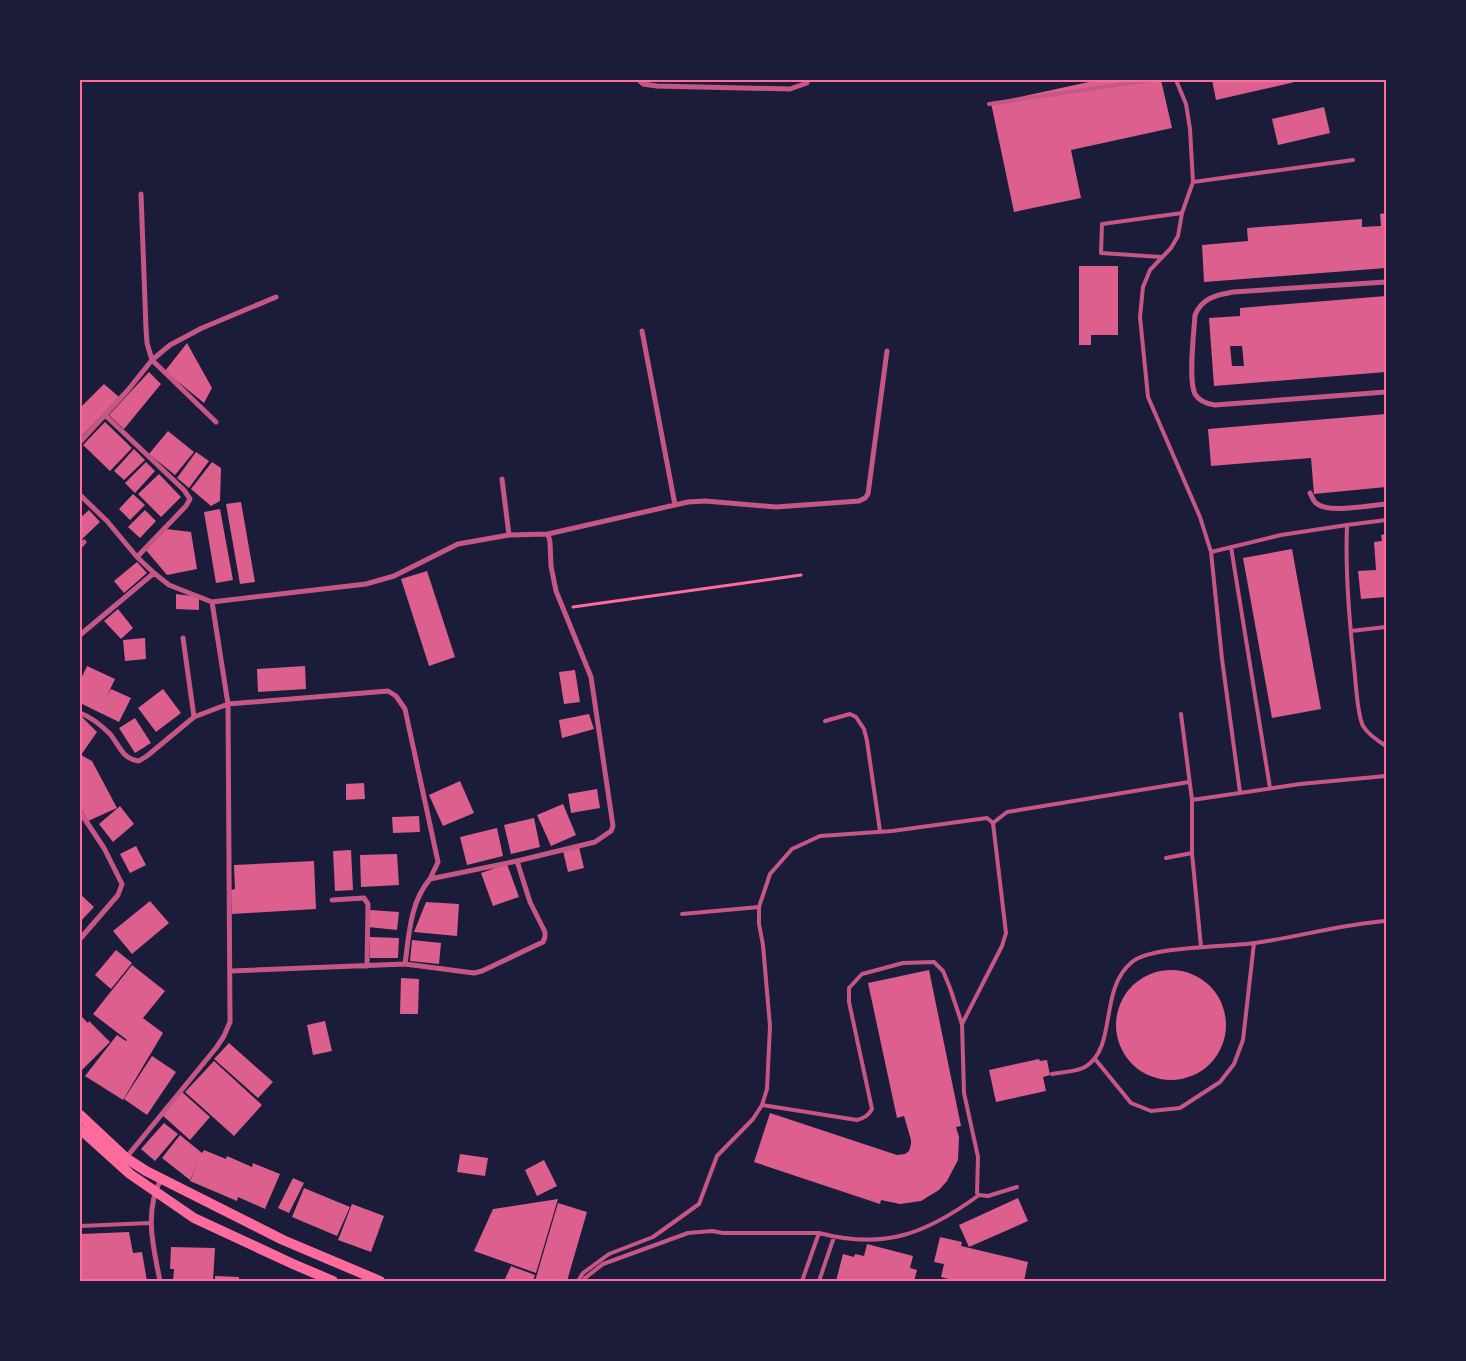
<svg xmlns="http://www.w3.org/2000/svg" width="1466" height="1361" font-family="'IBM Plex Sans',sans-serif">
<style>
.building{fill:#dd5f8e;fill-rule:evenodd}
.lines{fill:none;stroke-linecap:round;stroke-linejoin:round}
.path{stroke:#ff6b9d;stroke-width:3}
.service{stroke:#c65784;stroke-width:4}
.minor{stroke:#c65784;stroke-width:5}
.secondary{stroke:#ff6b9d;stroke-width:10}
.neatline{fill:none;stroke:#ff6b9d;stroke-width:2}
</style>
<rect width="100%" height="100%" fill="#1b1b3a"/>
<path class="building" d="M 1098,80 L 1161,80 L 1172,128 L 1071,150 L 1081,198 L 1014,212 L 991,103 Z
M 1212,80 L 1299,80 L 1299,81 L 1216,100 Z
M 1324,107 L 1330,133 L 1278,145 L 1272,119 Z
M 1386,213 L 1386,268 L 1204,282 L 1202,245 L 1248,241 L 1247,228 L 1362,219 L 1362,227 L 1381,226 L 1380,214 Z
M 1079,266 L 1118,266 L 1118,335 L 1091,335 L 1091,345 L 1079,345 Z
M 1386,296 L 1386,372 L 1214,386 L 1209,318 L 1240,316 L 1240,308 ZM 1230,346 L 1242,346 L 1244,366 L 1232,366 Z
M 187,343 L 212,388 L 204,403 L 165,371 Z
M 149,372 L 161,384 L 124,429 L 109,415 Z
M 104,384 L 119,397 L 80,438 L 80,408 Z
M 1386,414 L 1386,487 L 1314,494 L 1311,458 L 1211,466 L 1208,429 Z
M 105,422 L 132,448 L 110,471 L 83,445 Z
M 168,431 L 194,452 L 175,475 L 149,454 Z
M 134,449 L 145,460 L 124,480 L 114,471 Z
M 196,452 L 209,461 L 189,488 L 177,478 Z
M 146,462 L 155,471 L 135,493 L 125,483 Z
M 212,462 L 221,468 L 220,501 L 211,506 L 191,489 Z
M 159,474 L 181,497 L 161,517 L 138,494 Z
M 133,494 L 145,505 L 130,520 L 119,509 Z
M 241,502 L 255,582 L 240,584 L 226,504 Z
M 220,509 L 233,580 L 216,583 L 204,512 Z
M 89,510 L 100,522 L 80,541 L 80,518 Z
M 145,510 L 156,521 L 140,538 L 128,527 Z
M 166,529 L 191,532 L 197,569 L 167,575 L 145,549 Z
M 1386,534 L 1386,597 L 1361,599 L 1358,571 L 1376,570 L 1374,542 L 1382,541 L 1381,535 Z
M 1292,549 L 1321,709 L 1272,718 L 1243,558 Z
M 137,562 L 147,573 L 124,593 L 114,581 Z
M 427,571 L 455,657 L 429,666 L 401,579 Z
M 176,594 L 199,597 L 199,610 L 176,609 Z
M 118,609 L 133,628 L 121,639 L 104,621 Z
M 145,638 L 146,659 L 125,661 L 123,640 Z
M 87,666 L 115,679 L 107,696 L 111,689 L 131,698 L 119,722 L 80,703 L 80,681 Z
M 305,666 L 306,689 L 258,692 L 257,669 Z
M 575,670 L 580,702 L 564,704 L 559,672 Z
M 163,689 L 181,713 L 156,732 L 138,708 Z
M 589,714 L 594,729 L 562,738 L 559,720 Z
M 80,715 L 97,732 L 81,755 L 92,761 L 117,808 L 88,821 L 80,806 Z
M 135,718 L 151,743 L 135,753 L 119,728 Z
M 460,781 L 474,813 L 443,826 L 429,795 Z
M 364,783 L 365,799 L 346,800 L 346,784 Z
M 597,789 L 600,808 L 571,813 L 568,794 Z
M 563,804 L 576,835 L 551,846 L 537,815 Z
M 120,806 L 134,824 L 113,842 L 99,824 Z
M 419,816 L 420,832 L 393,833 L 392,817 Z
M 534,818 L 540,847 L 511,854 L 504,825 Z
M 497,828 L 503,856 L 467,865 L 460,837 Z
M 136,846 L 146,865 L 130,873 L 120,854 Z
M 579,847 L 584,868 L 568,872 L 563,851 Z
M 351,850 L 353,890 L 335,891 L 333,851 Z
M 397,854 L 399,885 L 361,887 L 360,855 Z
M 314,861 L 316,909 L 232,914 L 231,890 L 235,889 L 234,865 Z
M 507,864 L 519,897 L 493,906 L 481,873 Z
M 80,894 L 94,907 L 80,922 Z
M 150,901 L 169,923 L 132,954 L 113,931 Z
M 426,902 L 459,904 L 457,936 L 414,932 Z
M 370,910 L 399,912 L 397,930 L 368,927 Z
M 370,937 L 399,938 L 398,958 L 370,958 Z
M 412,940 L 441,943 L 439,964 L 410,961 Z
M 116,950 L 132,963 L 111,989 L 95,975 Z
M 132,965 L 165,991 L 143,1018 L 163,1033 L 123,1100 L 85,1076 L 117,1035 L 126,1041 L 127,1040 L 93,1014 Z
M 929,970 L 961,1126 L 956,1127 L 959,1137 L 958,1160 L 947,1181 L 939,1190 L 921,1201 L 900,1204 L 881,1200 L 880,1204 L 754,1162 L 770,1113 L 897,1155 L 905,1154 L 909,1151 L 911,1144 L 911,1140 L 904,1116 L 897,1118 L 868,983 Z
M1116 1025a55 55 0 1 1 110 0a55 55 0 1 1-110 0Z
M 401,978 L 419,979 L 418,1014 L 400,1014 Z
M 80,1015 L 88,1023 L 89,1021 L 110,1042 L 80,1072 Z
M 325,1021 L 332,1051 L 313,1055 L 307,1025 Z
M 229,1043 L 273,1082 L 258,1098 L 214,1059 Z
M 152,1056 L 176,1072 L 147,1115 L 124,1099 Z
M 1039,1059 L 1040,1061 L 1047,1060 L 1050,1075 L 1043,1077 L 1046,1091 L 996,1102 L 989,1070 Z
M 214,1061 L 262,1105 L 234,1136 L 185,1092 Z
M 182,1092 L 210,1117 L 190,1140 L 161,1114 Z
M 164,1123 L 178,1134 L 155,1161 L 141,1149 Z
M 180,1135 L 202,1153 L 204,1150 L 226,1159 L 227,1156 L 252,1167 L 253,1163 L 280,1174 L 265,1209 L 238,1197 L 237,1201 L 190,1181 L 198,1163 L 190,1180 L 162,1158 Z
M 460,1154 L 488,1158 L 485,1176 L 457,1172 Z
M 544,1160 L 557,1186 L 537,1196 L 525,1170 Z
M 293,1178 L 304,1183 L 289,1213 L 278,1208 Z
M 304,1188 L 350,1207 L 337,1236 L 292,1217 Z
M 1018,1198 L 1028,1221 L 969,1247 L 959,1225 Z
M 558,1199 L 536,1273 L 474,1251 L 493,1209 Z
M 558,1203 L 587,1212 L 567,1281 L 535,1281 Z
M 352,1204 L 384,1216 L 371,1252 L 338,1240 Z
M 129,1232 L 133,1253 L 142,1252 L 147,1281 L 80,1281 L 80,1234 Z
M 940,1237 L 962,1242 L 961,1246 L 1028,1262 L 1024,1281 L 956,1281 L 941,1277 L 944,1264 L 934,1262 Z
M 867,1244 L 913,1256 L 910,1268 L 917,1270 L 914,1281 L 836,1281 L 843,1254 L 854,1257 L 855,1254 L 864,1256 Z
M 171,1247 L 215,1248 L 213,1281 L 173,1281 L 174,1269 L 170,1269 Z
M 511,1266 L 535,1275 L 533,1281 L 504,1281 Z
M 215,1276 L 239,1277 L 239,1281 L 215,1281 Z"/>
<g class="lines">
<path class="path" d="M 573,607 L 801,575"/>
<path class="service" d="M 1176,80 L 1186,104 L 1190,129 L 1193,182 L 1182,213 L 1178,236 L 1171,248 L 1150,270 L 1143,287 L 1140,317 L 1148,397 L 1200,517 L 1211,552 L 1222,659 L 1240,792
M 989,104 L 1150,80
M 1193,182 L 1353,160
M 1161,257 L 1101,253 L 1102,224 L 1182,213
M 1386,520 L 1347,525 C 1345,575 1350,626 1355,676 C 1356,688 1358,716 1363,726 C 1368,734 1378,741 1386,746
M 1231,547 L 1270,788
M 1211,552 L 1281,535 L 1347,525
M 1351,631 L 1386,627
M 1181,714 L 1192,800
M 825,721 L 850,714 L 856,717 L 864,729 L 867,741 L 880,831
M 993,823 L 1007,812 L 1189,782
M 1166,858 L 1192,853
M 682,914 L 759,907
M 1201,947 L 1192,853 L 1192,800 L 1300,784 L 1386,776
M 1095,1059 L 1131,1103 L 1151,1111 L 1180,1108 L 1220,1082 L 1234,1064 L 1243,1040 L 1254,943
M 1052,1074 C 1061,1072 1076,1072 1085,1067 C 1118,1047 1098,990 1132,962 C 1151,946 1227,947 1255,943 C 1299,937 1342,924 1386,921
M 762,1105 L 857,1120 C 864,1118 868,1116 872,1109 L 849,1002 L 849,988 L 862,974 L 903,963 L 934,962 L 943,971 L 950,988 L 962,1024
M 80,1226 L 150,1223
M 578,1281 L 583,1273 L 609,1254 L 653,1237 L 699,1204 L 717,1156 L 753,1119 L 762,1105 L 767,1089 L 770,1026 L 763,945 L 759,924 L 759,907 L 770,874 L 792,849 L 820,836 L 892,831 L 987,818 L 993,823 L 1006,933 L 1002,946 L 962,1024 L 964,1093 L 978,1157 L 977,1193 L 979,1195 L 988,1196 L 1017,1187
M 584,1281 L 585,1278 L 603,1264 L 688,1233 L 712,1231 L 723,1233 L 819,1233 C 884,1250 926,1234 979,1195
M 802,1281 L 819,1233
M 819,1281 L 834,1237"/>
<path class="minor" d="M 639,80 L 643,84 L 657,86 L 790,89 L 807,83 L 807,80
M 1386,282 L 1233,292 C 1216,295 1202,298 1195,315 C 1194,332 1188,381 1195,394 C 1199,401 1207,404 1215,405 L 1386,392
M 642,331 L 675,505
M 105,415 L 184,490 L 190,499 L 186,506 L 137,557
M 216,422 L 152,360 L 170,345 L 202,328 L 276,297
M 80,442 L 128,390 L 152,360 L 147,343 L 146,329 L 141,194
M 502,479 L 509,535
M 1310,493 C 1312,496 1313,501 1316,503 C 1327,514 1371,505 1386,504
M 80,495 L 107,521 L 137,557 L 154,573 L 169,585 L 212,602
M 80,546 L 84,542
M 212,602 L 366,584 L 394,576 L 458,544 L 509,535 L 548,534 L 688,502 L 705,501 L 776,507 L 859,501 L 865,498 L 868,494 L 887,351
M 80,635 L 154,573
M 183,638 L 194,717
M 80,713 C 91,717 102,726 110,734 C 120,746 122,759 139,761 L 147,756 L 194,717 L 228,704 L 388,691 L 396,696 L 405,709 L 438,862 L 430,879
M 80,812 L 104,848 L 122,884 L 118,895 L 80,939
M 332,900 L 364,898 L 368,904 L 367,966
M 405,964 L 474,973 L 482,971 L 543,942 L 545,937 L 545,932 L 530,902 L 517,861
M 231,971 L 405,964 C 409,935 410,902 430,879 L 517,861 L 595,842 L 611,831 L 613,826 L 591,677 L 556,591 L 551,566 L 550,542 L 548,534
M 125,1159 L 216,1048 L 224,1036 L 230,1022 L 228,704 L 212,602
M 160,1281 C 153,1246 144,1211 161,1179"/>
<path class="secondary" d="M 80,1115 L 126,1158 L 146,1171 L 283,1240 L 380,1281
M 80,1129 L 130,1174 L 194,1218 L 293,1264 L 333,1281"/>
</g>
<rect width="1466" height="1361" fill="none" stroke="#1b1b3a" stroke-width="162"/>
<rect x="81" y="81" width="1304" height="1199" class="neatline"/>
</svg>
